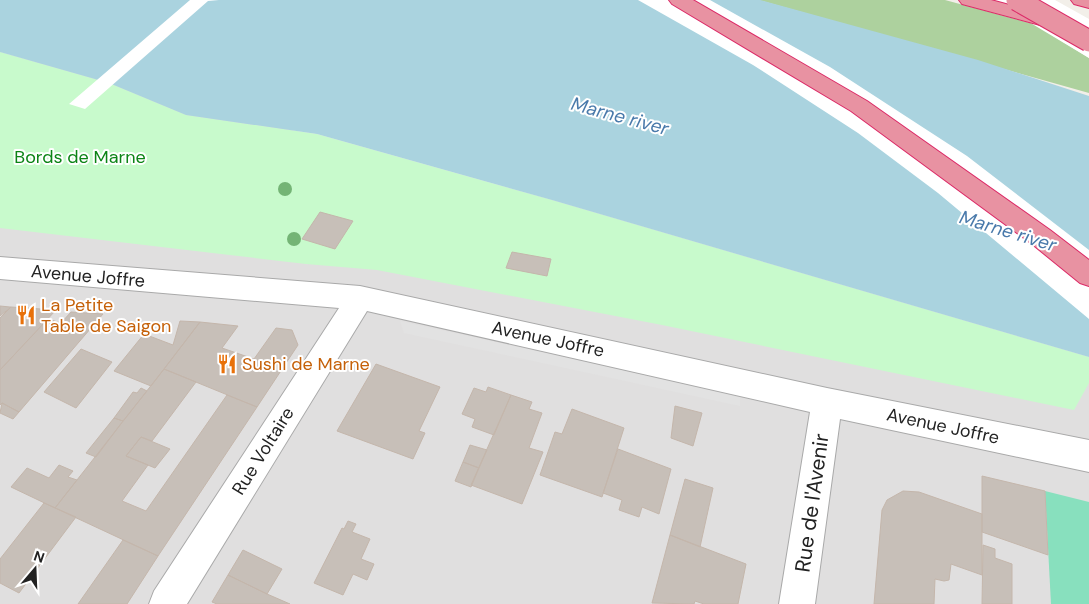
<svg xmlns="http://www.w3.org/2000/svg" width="1089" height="604" font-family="'DM Sans',sans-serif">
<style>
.residential{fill:#e0dfdf}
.forest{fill:#add19e}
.park{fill:#c8facc}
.pitch{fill:#88e0be}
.parking{fill:#e2e2e2}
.water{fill:#aad3df}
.pier{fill:#fff}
.building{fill:#c7bfb8;stroke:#c4b6ab}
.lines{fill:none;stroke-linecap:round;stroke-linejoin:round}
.minor-casing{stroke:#a9a9a9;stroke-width:2}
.highway-casing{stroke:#dc2a67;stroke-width:2}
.minor{fill:#fff;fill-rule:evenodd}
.highway{fill:#e892a2;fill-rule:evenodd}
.highway-bridge-casing{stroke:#dc2a67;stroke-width:23;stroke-linecap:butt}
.highway-bridge{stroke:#e892a2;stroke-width:21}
.tree{fill:#74b475}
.labels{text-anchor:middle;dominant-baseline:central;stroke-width:4;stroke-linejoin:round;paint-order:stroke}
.park-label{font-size:18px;fill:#0c8416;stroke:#fff}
.street-label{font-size:18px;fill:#222;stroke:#fff}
.food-label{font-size:18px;fill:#c56008;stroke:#fff;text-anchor:start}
.water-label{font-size:19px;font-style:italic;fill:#4a7aab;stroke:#fff}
.near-street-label{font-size:21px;fill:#222;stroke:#fff}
</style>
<rect width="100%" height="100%" fill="#f2efe9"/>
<path class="residential" d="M 0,52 L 552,200 L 1089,357 L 1089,604 L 0,604 Z"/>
<path class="forest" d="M 758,0 L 945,0 L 1034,24 L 1089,58 L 1089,93 Z"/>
<path class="park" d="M 0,52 L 109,83 L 186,115 L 317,134 L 552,200 L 1089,357 L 1089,383 L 1074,410 L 662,325 L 377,270 L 306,264 L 0,228 Z"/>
<path class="pitch" d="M 1045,491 L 1089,502 L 1089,604 L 1051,604 Z"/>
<path class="parking" d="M 400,321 L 740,396 L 740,406 L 404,333 Z"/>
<path class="water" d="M 0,0 L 760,0 L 978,60 L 1089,96 L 1089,357 L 552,200 L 317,134 L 186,115 L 109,83 L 0,52 Z"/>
<path class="pier" d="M 190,0 L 219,0 L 208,1 L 85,109 L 69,104 Z
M 638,0 L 710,0 L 830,67 L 967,156 L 1089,250 L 1089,319 L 938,193 L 858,133 L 753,65 Z
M 992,0 L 1055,0 L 1089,19 L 1089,58 Z"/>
<path class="building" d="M 320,212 L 353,221 L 335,249 L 302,239 Z
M 512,252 L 551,259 L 547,276 L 506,268 Z
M 0,306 L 10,307 L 11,307 L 0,316 Z
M 11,307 L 56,310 L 0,370 L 0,318 Z
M 71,312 L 103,314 L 19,412 L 2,403 L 0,405 L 0,370 L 48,319 L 61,323 Z
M 180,321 L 200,322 L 151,386 L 114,371 L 144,334 L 173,345 Z
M 200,322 L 238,326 L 222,348 L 254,359 L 276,328 L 292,330 L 298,345 L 257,407 L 164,369 Z
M 81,349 L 112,362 L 76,408 L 44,392 Z
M 376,364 L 440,387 L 419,431 L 425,433 L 413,459 L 337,431 Z
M 164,369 L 196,382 L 152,441 L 141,437 L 126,456 L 148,465 L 122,501 L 146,511 L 227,395 L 257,407 L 158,556 L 55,508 Z
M 488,387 L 511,395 L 494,435 L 472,427 L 475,419 L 462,414 L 474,388 L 486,392 Z
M 141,388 L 147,391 L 123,421 L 114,418 L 133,392 L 137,393 Z
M 511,395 L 532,402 L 529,409 L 542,413 L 529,448 L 543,452 L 522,504 L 471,485 Z
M 2,403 L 19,412 L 13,419 L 0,413 Z
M 675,406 L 702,413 L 693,446 L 671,438 Z
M 572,409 L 624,428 L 602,497 L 540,475 L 555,432 L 562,434 Z
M 114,418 L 123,421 L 96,457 L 86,453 Z
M 141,437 L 170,449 L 155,468 L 126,456 Z
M 470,445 L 487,450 L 479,468 L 463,462 Z
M 618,449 L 671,469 L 659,514 L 642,507 L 639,517 L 619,510 L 622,500 L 603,493 Z
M 463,462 L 479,468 L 471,487 L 455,481 Z
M 59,465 L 73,471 L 68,477 L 77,480 L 55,508 L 11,487 L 27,468 L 49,478 Z
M 982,476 L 1045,491 L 1048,555 L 982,532 Z
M 685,479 L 713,488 L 700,547 L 670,535 Z
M 903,491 L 919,492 L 982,514 L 982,575 L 951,564 L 949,580 L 944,581 L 935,579 L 934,604 L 874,604 L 882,510 L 887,500 Z
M 44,503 L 76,517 L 19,593 L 0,583 L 0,559 Z
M 348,521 L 356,524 L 352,532 L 370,539 L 361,559 L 374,564 L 367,580 L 353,574 L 343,595 L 314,583 L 342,528 L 344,529 Z
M 670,535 L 746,564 L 738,604 L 704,604 L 695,601 L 694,604 L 652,603 Z
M 123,540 L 158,556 L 127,604 L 78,604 Z
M 983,545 L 995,549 L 995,558 L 1012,564 L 1012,604 L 982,604 Z
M 243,550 L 282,569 L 267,594 L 228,575 Z
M 228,575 L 267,594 L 290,604 L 217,604 L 212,602 Z"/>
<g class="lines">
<defs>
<path id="minor" d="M 0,257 L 360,286 L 827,388 L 1089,440 L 1089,472 L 840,419 L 815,604 L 779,604 L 810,412 L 367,311 L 187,604 L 149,604 L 154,591 L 339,308 L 0,279 Z"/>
<path id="highway" d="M 669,0 L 693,0 L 867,101 L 1050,230 L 1089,260 L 1089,286 L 1080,283 L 1032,244 L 851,111 L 672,4 Z
M 959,0 L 991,0 L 1062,19 L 1065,23 L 1062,27 L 1055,29 L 962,4 Z
M 1071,0 L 1089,0 L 1089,8 L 1074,4 Z"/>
</defs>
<use href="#minor" class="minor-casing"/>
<use href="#highway" class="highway-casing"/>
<use href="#minor" class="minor"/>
<use href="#highway" class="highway"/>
<defs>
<path id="highway-bridge" d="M 1017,0 L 1089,41"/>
</defs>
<use href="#highway-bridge" class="highway-bridge-casing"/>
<use href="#highway-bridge" class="highway-bridge"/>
</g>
<g class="tree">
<circle cx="285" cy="189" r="7"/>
<circle cx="294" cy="239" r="7"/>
</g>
<defs>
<symbol id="restaurant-bare" viewBox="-9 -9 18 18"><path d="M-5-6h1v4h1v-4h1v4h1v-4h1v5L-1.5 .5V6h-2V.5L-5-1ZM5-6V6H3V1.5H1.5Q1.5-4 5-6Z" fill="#e8710a" stroke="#fff" stroke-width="2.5" paint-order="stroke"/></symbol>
</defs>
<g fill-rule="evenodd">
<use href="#restaurant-bare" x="12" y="301" width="28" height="28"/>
<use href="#restaurant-bare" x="213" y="350" width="28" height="28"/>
</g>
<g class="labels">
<g class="park-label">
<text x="80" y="157">Bords de Marne</text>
</g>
<g class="street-label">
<text transform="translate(88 276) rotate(5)">Avenue Joffre</text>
<text transform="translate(548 339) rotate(12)">Avenue Joffre</text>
<text transform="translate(943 426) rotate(12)">Avenue Joffre</text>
<text transform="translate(263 451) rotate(-58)">Rue Voltaire</text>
</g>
<g class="food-label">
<text x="41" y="305">La Petite<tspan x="41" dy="21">Table de Saigon</tspan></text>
<text x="242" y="364">Sushi de Marne</text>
</g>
<g class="water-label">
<text transform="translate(620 116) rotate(15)">Marne river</text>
<text transform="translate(1008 231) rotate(17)">Marne river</text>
</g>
<g class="near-street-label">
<text transform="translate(812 503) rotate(-82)">Rue de l'Avenir</text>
</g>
</g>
<g transform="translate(35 569) rotate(19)" stroke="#ffffff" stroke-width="4" paint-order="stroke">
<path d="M0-4L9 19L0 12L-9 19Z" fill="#222222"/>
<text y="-8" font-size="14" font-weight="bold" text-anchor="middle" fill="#222222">N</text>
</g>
</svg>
